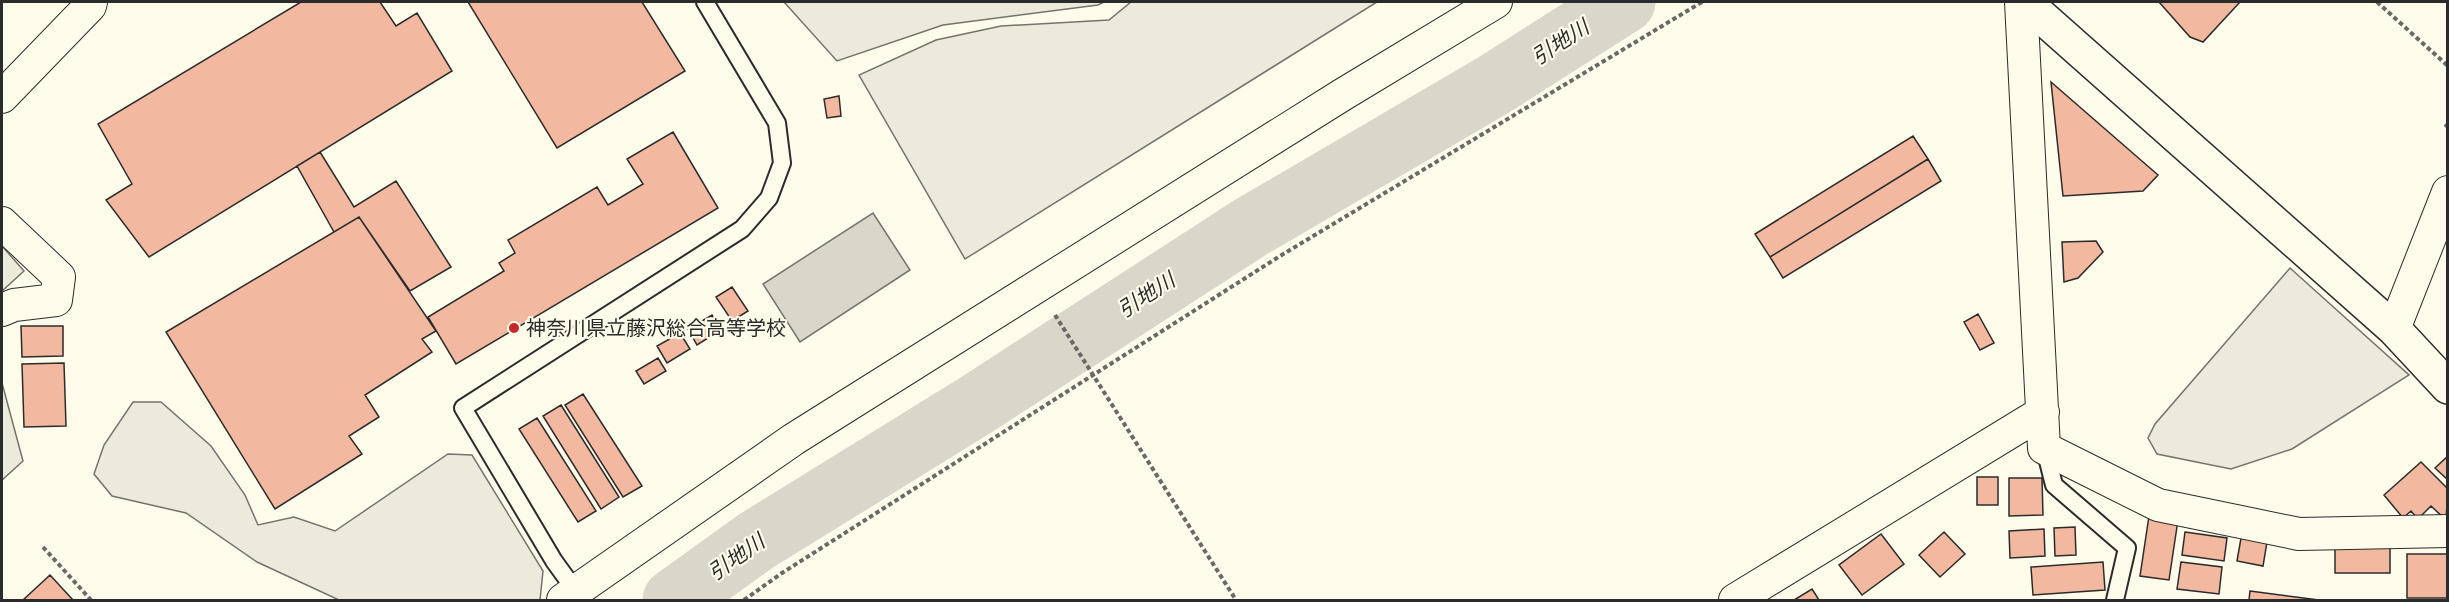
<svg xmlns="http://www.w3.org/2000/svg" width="2449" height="602" font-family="Poppins,'Noto Sans JP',sans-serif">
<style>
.green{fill:#ecebdb;stroke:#74746e;stroke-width:1.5}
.parking{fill:#eceadb;stroke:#74746e;stroke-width:1.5}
.water{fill:#d8d7c9;stroke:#74746e;stroke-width:1.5}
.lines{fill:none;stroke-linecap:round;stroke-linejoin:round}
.river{stroke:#d8d7c9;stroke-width:63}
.building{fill:#f2b8a0;stroke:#2b2b2b;stroke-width:1.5}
.lane-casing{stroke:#2b2b2b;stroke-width:20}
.street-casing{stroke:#2b2b2b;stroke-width:34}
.secondary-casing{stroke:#2b2b2b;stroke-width:36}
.path{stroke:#6a6964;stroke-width:4;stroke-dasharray:4.5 3;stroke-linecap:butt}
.lane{stroke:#fdfbea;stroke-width:16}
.street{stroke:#fdfbea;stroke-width:32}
.secondary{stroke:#fdfbea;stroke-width:33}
.poi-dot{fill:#c62828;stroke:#fdfbea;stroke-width:2}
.labels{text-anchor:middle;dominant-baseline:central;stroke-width:4.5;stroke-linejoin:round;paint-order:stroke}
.poi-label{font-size:20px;fill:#2b2b2b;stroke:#fdfbea;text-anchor:start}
.water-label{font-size:21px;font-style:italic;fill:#2b2b2b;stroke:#fdfbea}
</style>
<rect width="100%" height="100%" fill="#fdfbea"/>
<path class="green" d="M 784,2 L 1104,2 L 1098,5 L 943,25 L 837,61 Z
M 1131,2 L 1377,2 L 965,259 L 859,75 L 936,40 L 1001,26 L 1109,20 Z
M 2,246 L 24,271 L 2,291 Z
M 2,383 L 23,461 L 2,480 Z
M 133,402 L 161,402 L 211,446 L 245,495 L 258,525 L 294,517 L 335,531 L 448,454 L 472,455 L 543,571 L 540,600 L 339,600 L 257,562 L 186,513 L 112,496 L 94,474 L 104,445 Z"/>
<path class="parking" d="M 2290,268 L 2409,375 L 2292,449 L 2231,469 L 2157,454 L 2148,438 L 2155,424 Z"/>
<path class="water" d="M 873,213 L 910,270 L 800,342 L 763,284 Z"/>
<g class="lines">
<path class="river" d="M 674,600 L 756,541 L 976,405 L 1251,227 L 1492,86 L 1624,2"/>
</g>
<path class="building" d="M 301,2 L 380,2 L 396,26 L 417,13 L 452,71 L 149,257 L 106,200 L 132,184 L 98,124 Z
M 468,2 L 642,2 L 685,71 L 557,148 Z
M 2159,2 L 2240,2 L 2203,42 L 2190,37 Z
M 2051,82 L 2158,175 L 2143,191 L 2063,196 Z
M 839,96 L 841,116 L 827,118 L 824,99 Z
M 673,132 L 718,208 L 456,364 L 428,317 L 504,271 L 499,263 L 515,253 L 508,240 L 597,187 L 608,205 L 643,184 L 627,159 Z
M 1913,136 L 1928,159 L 1770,257 L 1755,234 Z
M 320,152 L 354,207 L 396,181 L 451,267 L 410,291 L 359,217 L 334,232 L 297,166 Z
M 1928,159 L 1941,181 L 1783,278 L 1770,257 Z
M 359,217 L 436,331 L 422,339 L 432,352 L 365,395 L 379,417 L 349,436 L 362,454 L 275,509 L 166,332 Z
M 2096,241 L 2103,252 L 2078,278 L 2064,282 L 2062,242 Z
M 732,287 L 748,311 L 732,321 L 716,297 Z
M 1978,314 L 1994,343 L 1980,350 L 1964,322 Z
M 712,315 L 721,330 L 697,345 L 688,329 Z
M 21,326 L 63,326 L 63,356 L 22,357 Z
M 680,333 L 690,349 L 667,363 L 657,346 Z
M 658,358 L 666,371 L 644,384 L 636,371 Z
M 64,363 L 66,426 L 24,427 L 22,364 Z
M 583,394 L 642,486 L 623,497 L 565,405 Z
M 561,405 L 619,497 L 601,509 L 543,416 Z
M 537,418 L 596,511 L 578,522 L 519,429 Z
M 2448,456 L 2448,480 L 2435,468 Z
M 2421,462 L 2448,489 L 2446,520 L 2431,506 L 2418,519 L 2411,511 L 2403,518 L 2384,495 Z
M 1977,477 L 1998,477 L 1998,505 L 1977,505 Z
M 2009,478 L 2042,478 L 2043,515 L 2009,516 Z
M 2149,516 L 2178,520 L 2169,580 L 2140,576 Z
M 2075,527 L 2076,555 L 2055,556 L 2054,528 Z
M 2044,529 L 2045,556 L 2010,558 L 2009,531 Z
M 1944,532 L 1965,554 L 1940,577 L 1919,555 Z
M 2185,532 L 2227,538 L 2224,561 L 2182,555 Z
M 1881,534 L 1904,564 L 1862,595 L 1839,565 Z
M 2241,538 L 2267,542 L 2263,566 L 2237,561 Z
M 2335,545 L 2390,545 L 2390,573 L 2335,573 Z
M 2407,554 L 2448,554 L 2448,598 L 2407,598 Z
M 2103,562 L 2105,590 L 2033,595 L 2031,567 Z
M 2181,562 L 2222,567 L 2219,594 L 2177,589 Z
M 50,575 L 73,600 L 23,600 Z
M 1812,589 L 1819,600 L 1794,600 Z
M 2250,591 L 2319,600 L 2249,600 Z"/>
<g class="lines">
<defs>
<path id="lane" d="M 2045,449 L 2054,485 L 2127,548 L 2115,600
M 575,590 L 554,561 L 463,408 L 742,229 L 769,198 L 782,163 L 777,123 L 705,2"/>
<path id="street" d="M 2021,2 L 2044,448 L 2158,505 L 2299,534 L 2448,531
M 2,97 L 90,6 L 91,2
M 2,223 L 59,277 L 56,300 L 14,305 L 2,310
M 2394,329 L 2448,192
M 563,600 L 794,439 L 1342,95 L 1496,2
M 1735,600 L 2043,412"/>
<path id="secondary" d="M 2025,2 L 2394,329 L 2448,387"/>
</defs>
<use href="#lane" class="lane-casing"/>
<use href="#street" class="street-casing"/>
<use href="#secondary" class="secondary-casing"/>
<path class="path" d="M 2377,2 L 2448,66
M 2445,127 L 2448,124
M 1055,315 L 1236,600
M 43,547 L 91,600
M 744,600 L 782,573 L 1280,256 L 1702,2"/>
<use href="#lane" class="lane"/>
<use href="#street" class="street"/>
<use href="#secondary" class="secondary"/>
</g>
<circle class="poi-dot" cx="514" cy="328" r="6"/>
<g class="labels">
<g class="poi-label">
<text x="526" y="328">神奈川県立藤沢総合高等学校</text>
</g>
<g class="water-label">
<text transform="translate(1560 42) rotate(-33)">引地川</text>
<text transform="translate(1146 295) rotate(-33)">引地川</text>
<text transform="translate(736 557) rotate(-35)">引地川</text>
</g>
</g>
<rect width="2449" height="602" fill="none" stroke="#2b2b2b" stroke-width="6"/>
</svg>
